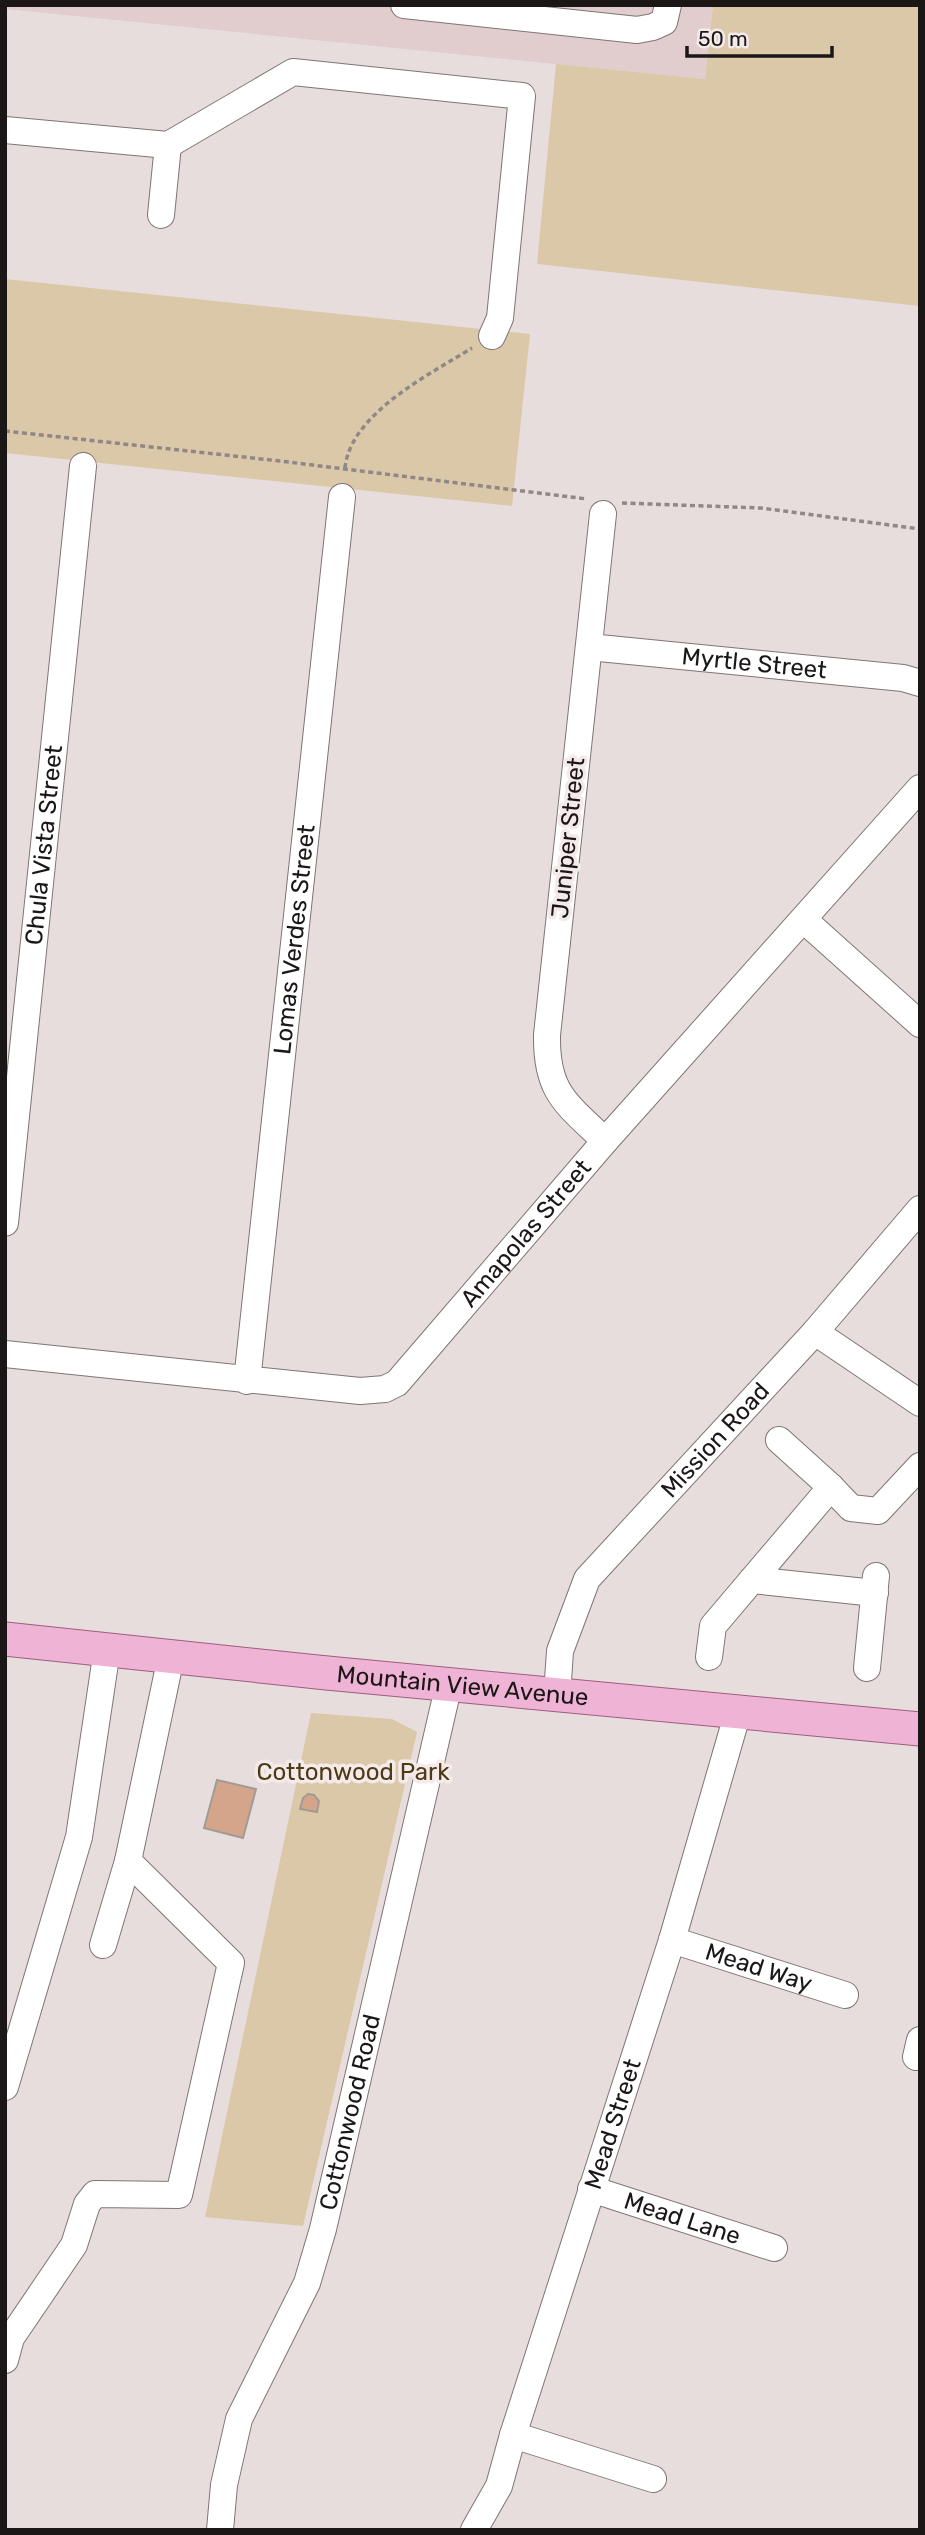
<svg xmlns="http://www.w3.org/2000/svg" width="925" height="2535" font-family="Rubik,sans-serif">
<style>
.built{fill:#e1cdcd}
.green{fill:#dbc8a8}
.building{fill:#d5a58b;stroke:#a29a95;stroke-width:2}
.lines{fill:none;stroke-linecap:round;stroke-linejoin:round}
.minor-casing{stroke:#7f7575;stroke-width:28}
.major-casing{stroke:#9e5c80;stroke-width:35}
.path{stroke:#908888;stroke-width:3.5;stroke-dasharray:5 3.5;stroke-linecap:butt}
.minor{stroke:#fff;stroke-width:26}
.major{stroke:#efb3d5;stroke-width:33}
.labels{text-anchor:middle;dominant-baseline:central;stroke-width:7;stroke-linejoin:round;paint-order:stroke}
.street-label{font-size:24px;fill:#1b1717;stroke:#f5eaea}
.park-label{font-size:24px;fill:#4e3b16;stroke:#f5eaea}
</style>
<rect width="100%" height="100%" fill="#e8dddd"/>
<path class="built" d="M 5,5 L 713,5 L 705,79 L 5,9 Z"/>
<path class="green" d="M 713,5 L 920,5 L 920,306 L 537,264 L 556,64 L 705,79 Z
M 5,279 L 530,334 L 512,506 L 5,453 Z
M 311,1713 L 392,1719 L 417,1732 L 303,2226 L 205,2217 Z"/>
<path class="building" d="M 217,1780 L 256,1789 L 243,1838 L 204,1828 Z
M 308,1794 L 314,1795 L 319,1801 L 317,1812 L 300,1809 L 303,1798 Z"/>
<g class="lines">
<defs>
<g id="minor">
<path d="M 404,5 L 637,30 L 653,27 L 664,22 L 668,5"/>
<path d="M 5,130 L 168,145 L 293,72 L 522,96 L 500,318 L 492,336"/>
<path d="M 161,215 L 168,145"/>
<path d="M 603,514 L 547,1035 C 546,1093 567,1104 605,1141"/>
<path id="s1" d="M 589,647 L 903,678 L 920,683"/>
<path d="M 804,920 L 920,1024"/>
<path id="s2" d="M 5,1223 L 83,466"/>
<path d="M 815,1332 L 920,1403"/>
<path id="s3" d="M 5,1354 L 360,1391 L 385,1389 L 397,1383 L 605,1141 L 920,788"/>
<path id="s4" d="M 247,1381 L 342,497"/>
<path d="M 779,1440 L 831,1487"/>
<path d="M 752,1580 L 875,1593"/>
<path d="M 709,1657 L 713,1626 L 831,1487 L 851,1508 L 878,1511 L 920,1466"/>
<path d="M 867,1668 L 876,1576"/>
<path id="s5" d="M 557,1695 L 560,1651 L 587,1579 L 815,1332 L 920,1209"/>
<path id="s6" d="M 672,1940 L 845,1995"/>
<path d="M 103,1945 L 128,1861"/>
<path d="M 920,2040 L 916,2057 L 920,2057"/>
<path d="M 5,2087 L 79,1837 L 107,1650"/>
<path id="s7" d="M 591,2189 L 774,2248"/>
<path d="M 5,2360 L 11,2338 L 74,2245 L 87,2204 L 95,2194 L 179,2195 L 231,1963 L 128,1861 L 171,1657"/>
<path d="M 513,2435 L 653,2479"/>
<path id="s8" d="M 220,2530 L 224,2485 L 239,2419 L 307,2283 L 323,2229 L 449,1684"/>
<path id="s9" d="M 474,2530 L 499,2486 L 513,2435 L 672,1940 L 738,1712"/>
</g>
<g id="major">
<path id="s10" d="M 5,1639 L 327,1673 L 920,1729"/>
</g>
</defs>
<use href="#minor" class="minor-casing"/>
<use href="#major" class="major-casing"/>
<path class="path" d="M 5,431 L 280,461 L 587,499
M 345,468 C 350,414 430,374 472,348
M 622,503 L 761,508 L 920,529"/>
<use href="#minor" class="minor"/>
<use href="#major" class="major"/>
</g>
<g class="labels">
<g class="street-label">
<text stroke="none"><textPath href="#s1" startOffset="166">Myrtle Street</textPath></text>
<text transform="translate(568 838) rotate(-84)">Juniper Street</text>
<text stroke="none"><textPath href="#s2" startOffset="380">Chula Vista Street</textPath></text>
<text stroke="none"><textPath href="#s4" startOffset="444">Lomas Verdes Street</textPath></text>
<text stroke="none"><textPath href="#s3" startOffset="593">Amapolas Street</textPath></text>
<text stroke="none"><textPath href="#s5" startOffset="310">Mission Road</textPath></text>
<text stroke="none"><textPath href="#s10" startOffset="460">Mountain View Avenue</textPath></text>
<text stroke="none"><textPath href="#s6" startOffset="91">Mead Way</textPath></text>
<text stroke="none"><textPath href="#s8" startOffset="441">Cottonwood Road</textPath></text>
<text stroke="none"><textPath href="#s9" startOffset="430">Mead Street</textPath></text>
<text stroke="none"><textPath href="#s7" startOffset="96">Mead Lane</textPath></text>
</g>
<g class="park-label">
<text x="353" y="1772">Cottonwood Park</text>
</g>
</g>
<rect width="925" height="2535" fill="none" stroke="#1b1717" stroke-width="14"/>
<path d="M687 46v10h145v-10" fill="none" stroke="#1b1717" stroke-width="3.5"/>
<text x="698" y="46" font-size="21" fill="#1b1717" stroke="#f5eaea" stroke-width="5" paint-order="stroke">50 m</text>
</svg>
